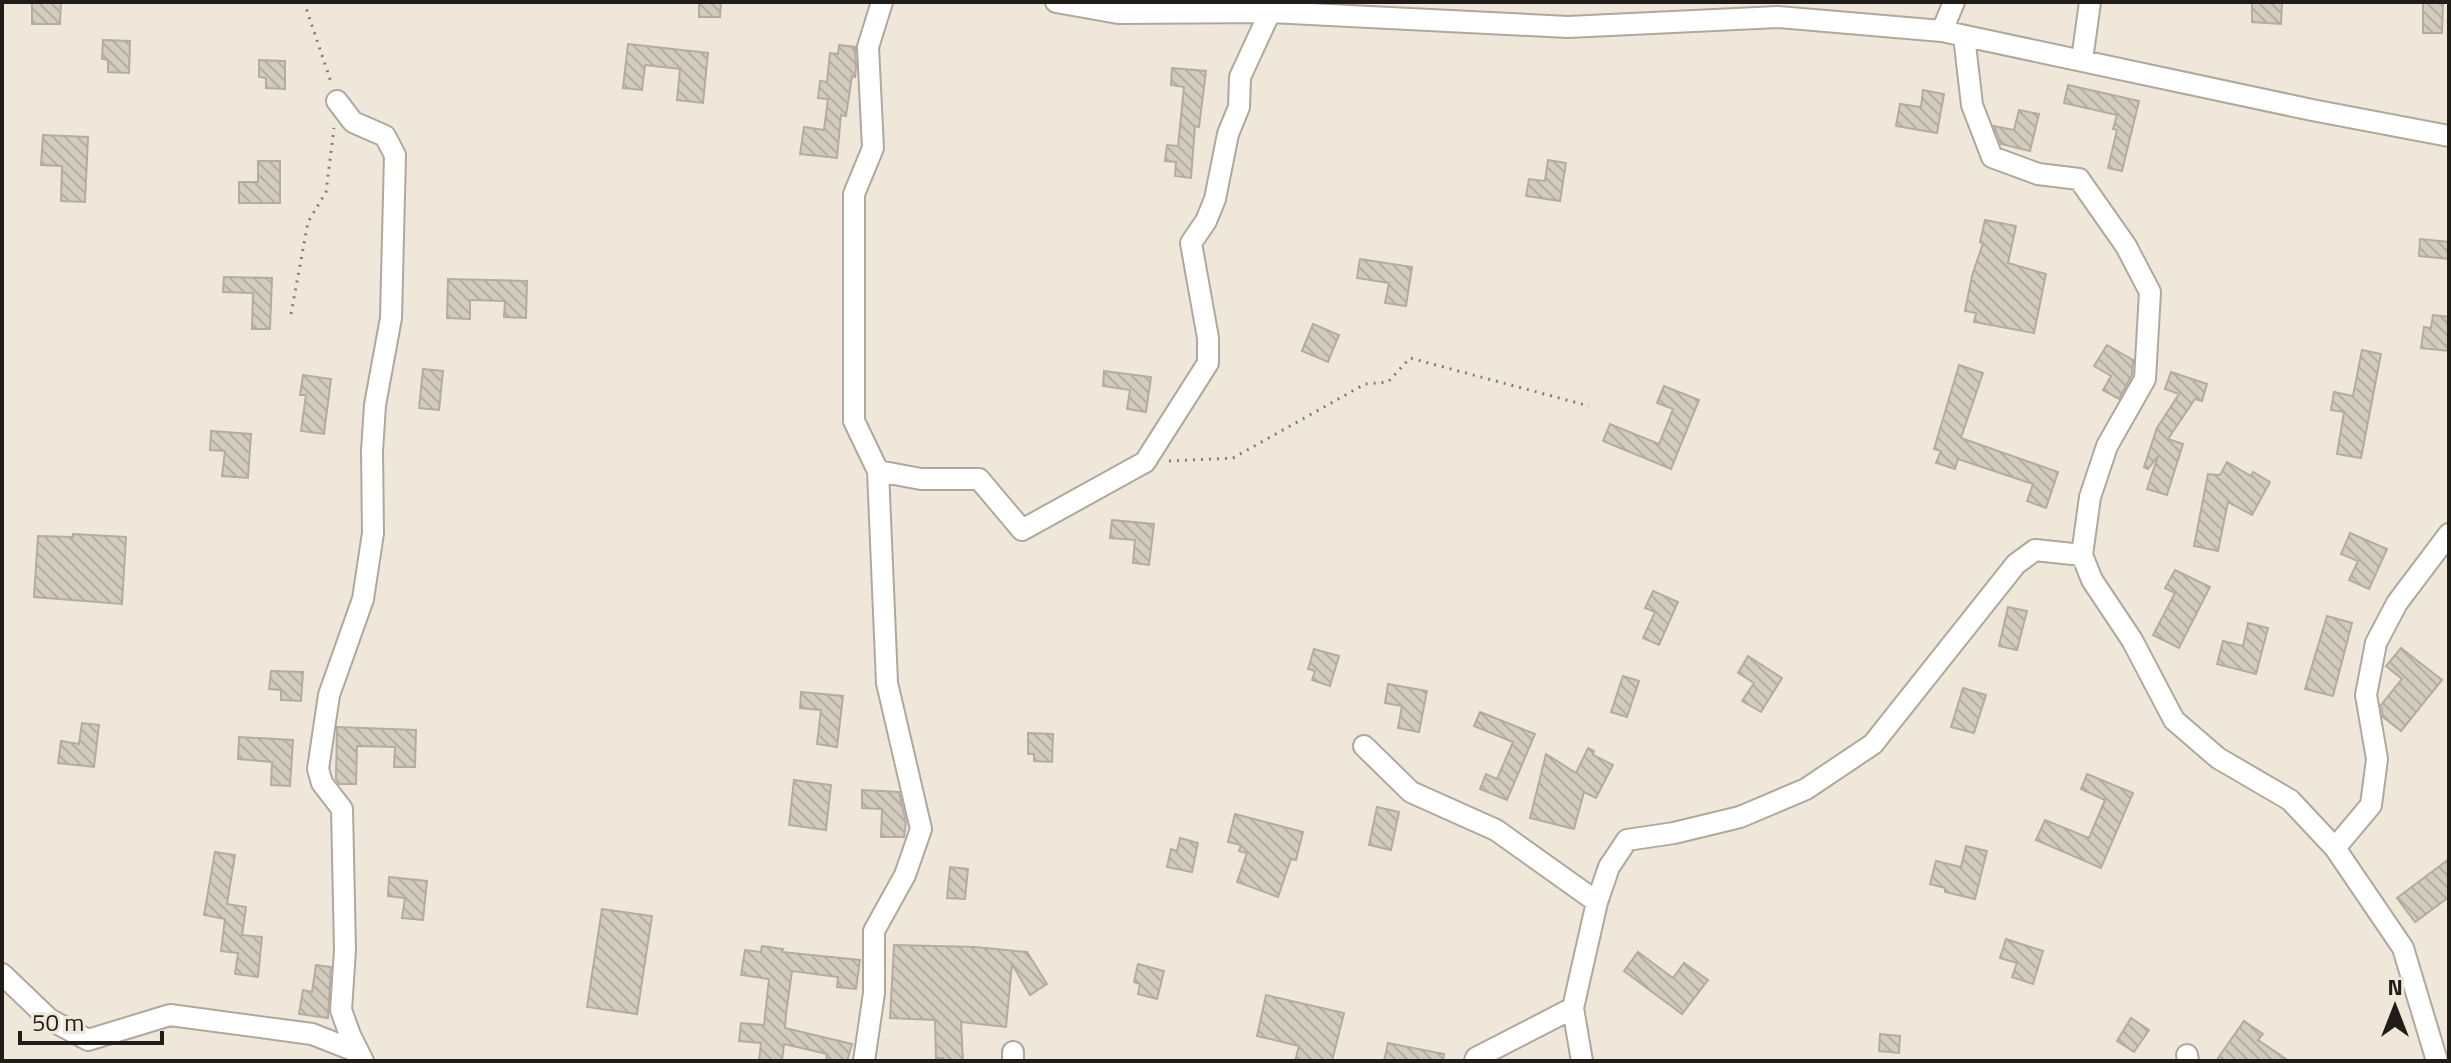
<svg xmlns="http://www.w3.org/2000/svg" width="2451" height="1063" font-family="'Titillium Web',sans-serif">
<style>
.building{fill:url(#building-back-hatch);stroke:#b3ac9f;stroke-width:2}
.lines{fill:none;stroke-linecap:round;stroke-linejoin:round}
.minor-casing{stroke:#afa89b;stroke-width:24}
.path{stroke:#847f76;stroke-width:3;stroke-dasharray:2 6;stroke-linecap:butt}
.minor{stroke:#fff;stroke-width:20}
</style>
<defs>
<pattern id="building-back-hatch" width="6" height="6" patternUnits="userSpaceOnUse" patternTransform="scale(2)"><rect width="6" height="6" fill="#d2cbbe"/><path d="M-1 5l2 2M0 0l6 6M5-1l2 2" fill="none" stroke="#b4aea3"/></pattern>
</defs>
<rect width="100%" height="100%" fill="#efe7da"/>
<path class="building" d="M 32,2 L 61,2 L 60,24 L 32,24 Z
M 699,2 L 721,2 L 720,17 L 699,17 Z
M 2252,2 L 2282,2 L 2281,24 L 2252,22 Z
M 2423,2 L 2443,2 L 2442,33 L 2423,33 Z
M 103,40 L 130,41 L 129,73 L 108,72 L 108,60 L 102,59 Z
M 628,44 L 708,53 L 703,103 L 677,100 L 680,69 L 645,65 L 642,90 L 623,88 Z
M 839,45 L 855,47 L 856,67 L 855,77 L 852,76 L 846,116 L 841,115 L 837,158 L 800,154 L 804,127 L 824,130 L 828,99 L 818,98 L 820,81 L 827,82 L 830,53 L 838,54 Z
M 259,60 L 285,61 L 285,89 L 266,88 L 266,78 L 259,77 Z
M 1172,68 L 1206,71 L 1199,127 L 1195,126 L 1191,178 L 1175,176 L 1176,162 L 1165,161 L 1167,145 L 1178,146 L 1184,87 L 1171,85 Z
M 2068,85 L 2139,101 L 2122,171 L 2108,168 L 2117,130 L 2113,129 L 2117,115 L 2064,103 Z
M 1923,90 L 1944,94 L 1937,133 L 1896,126 L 1900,104 L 1921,107 Z
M 2019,110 L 2039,114 L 2030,151 L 2001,144 L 1994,126 L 2014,130 Z
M 43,135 L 88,137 L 85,202 L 61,201 L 62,166 L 41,165 Z
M 1548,160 L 1566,163 L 1560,201 L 1526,196 L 1529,179 L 1545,181 Z
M 258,161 L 280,161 L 280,203 L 239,203 L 239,182 L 258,182 Z
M 1985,220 L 2016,226 L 2008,263 L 2046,274 L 2034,333 L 1974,322 L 1976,313 L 1965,311 L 1972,276 L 1983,243 L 1980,242 Z
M 2420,239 L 2449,242 L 2449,259 L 2419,256 Z
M 1360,259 L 1412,267 L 1406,306 L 1385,303 L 1389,283 L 1357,278 Z
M 224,277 L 272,278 L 270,329 L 252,329 L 253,293 L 223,292 Z
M 448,279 L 527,281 L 526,318 L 504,317 L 505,301 L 470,300 L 470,319 L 447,318 Z
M 2433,315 L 2449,317 L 2449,351 L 2421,348 L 2424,327 L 2431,328 Z
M 1313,324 L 1339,335 L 1328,362 L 1302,351 Z
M 2107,345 L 2133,360 L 2132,375 L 2119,399 L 2103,390 L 2111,376 L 2094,366 Z
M 2362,350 L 2381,354 L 2361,458 L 2337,454 L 2344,412 L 2331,410 L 2334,392 L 2353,396 Z
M 1959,365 L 1983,373 L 1961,438 L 2058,472 L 2046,508 L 2027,501 L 2033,484 L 1958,459 L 1955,469 L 1936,463 L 1941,451 L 1934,449 Z
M 423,369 L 443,371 L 439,410 L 419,408 Z
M 1104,371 L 1151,377 L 1146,412 L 1127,409 L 1130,390 L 1103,386 Z
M 2171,372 L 2207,384 L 2202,401 L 2195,399 L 2168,439 L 2183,444 L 2167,495 L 2147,489 L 2158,456 L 2148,469 L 2144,467 L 2157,428 L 2179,394 L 2165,389 Z
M 303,375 L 331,379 L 324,434 L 301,431 L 306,395 L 300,395 Z
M 1664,386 L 1699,400 L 1671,469 L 1603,441 L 1610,424 L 1659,444 L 1673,409 L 1657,403 Z
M 211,431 L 251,434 L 248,478 L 222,476 L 225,451 L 210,450 Z
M 2227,462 L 2251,476 L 2253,472 L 2270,482 L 2252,515 L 2228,502 L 2218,551 L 2194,546 L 2208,474 L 2220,475 Z
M 1112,520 L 1154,524 L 1149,565 L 1133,563 L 1135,540 L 1110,538 Z
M 2350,533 L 2387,549 L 2369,589 L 2349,580 L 2358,561 L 2341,554 Z
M 73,534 L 126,537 L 122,604 L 34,597 L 38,536 L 73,537 Z
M 2175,570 L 2210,587 L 2179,648 L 2153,635 L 2175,593 L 2165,588 Z
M 1653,591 L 1678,602 L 1659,645 L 1643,638 L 1655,612 L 1645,608 Z
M 2008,607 L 2027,611 L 2017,650 L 1999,646 Z
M 2327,616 L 2352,623 L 2333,696 L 2305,689 Z
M 2248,623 L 2268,628 L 2256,674 L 2217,664 L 2223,641 L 2243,646 Z
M 2401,648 L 2442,680 L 2401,731 L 2383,717 L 2381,705 L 2402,679 L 2386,666 Z
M 1314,649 L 1339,656 L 1330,686 L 1312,680 L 1315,671 L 1308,669 Z
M 1748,656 L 1782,678 L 1761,712 L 1742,701 L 1754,683 L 1738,673 Z
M 271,671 L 303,672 L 301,701 L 281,700 L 281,690 L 269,689 Z
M 1623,676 L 1639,681 L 1627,717 L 1611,712 Z
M 1388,684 L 1427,691 L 1419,732 L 1398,728 L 1402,706 L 1385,703 Z
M 1963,688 L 1986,695 L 1974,733 L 1951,727 Z
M 801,692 L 843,696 L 837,747 L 817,744 L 821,710 L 800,708 Z
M 1480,712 L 1535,734 L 1507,800 L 1480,789 L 1486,774 L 1497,779 L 1513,742 L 1474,726 Z
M 82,723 L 99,725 L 94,767 L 58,763 L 61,741 L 79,744 Z
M 337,727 L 416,730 L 415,767 L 394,767 L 395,747 L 357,746 L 356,784 L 339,784 L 336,779 Z
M 1028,733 L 1053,734 L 1052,762 L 1034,761 L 1034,754 L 1028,754 Z
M 239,737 L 293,740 L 290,786 L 271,785 L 272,762 L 238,759 Z
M 1588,748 L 1594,751 L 1593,755 L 1613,765 L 1596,798 L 1584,792 L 1574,829 L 1530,818 L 1546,754 L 1576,773 Z
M 2087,774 L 2133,793 L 2101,868 L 2036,840 L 2045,820 L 2089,838 L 2105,800 L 2081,789 Z
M 794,780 L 831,785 L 826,830 L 789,825 Z
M 862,790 L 899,792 L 906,822 L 904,837 L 881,837 L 882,809 L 862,808 Z
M 1377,807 L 1399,812 L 1391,850 L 1369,845 Z
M 1235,814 L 1303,832 L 1296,860 L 1291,859 L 1278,897 L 1237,882 L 1247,853 L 1239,851 L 1241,845 L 1228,842 Z
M 1180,838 L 1198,843 L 1192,872 L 1167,867 L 1171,849 L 1177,851 Z
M 1966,846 L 1987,851 L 1975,899 L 1945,892 L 1945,888 L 1930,884 L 1936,861 L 1961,867 Z
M 215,852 L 235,855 L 227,904 L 246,907 L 242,935 L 262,937 L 258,977 L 235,974 L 238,953 L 221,951 L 225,919 L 204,915 Z
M 2449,859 L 2449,897 L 2415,922 L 2397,898 Z
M 950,867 L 968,869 L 965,899 L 947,898 Z
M 389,877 L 427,881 L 423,920 L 402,918 L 405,898 L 388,896 Z
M 602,909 L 652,916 L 637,1014 L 587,1007 Z
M 2006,939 L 2043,951 L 2033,984 L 2012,977 L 2017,963 L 2000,958 Z
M 894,945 L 975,947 L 1027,952 L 1047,984 L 1030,995 L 1012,964 L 1006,1027 L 961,1022 L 963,1061 L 943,1061 L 943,1058 L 936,1059 L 935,1020 L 890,1018 Z
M 762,946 L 783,949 L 782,952 L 860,960 L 856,989 L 837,987 L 838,977 L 792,971 L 786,1014 L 785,1028 L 852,1044 L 847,1061 L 826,1061 L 827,1054 L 784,1044 L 782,1061 L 759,1061 L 761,1043 L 739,1041 L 741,1023 L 764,1025 L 769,979 L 741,975 L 745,950 L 761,952 Z
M 1638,952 L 1673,978 L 1684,963 L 1708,980 L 1682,1014 L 1624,971 Z
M 1138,964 L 1164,971 L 1157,999 L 1138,994 L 1140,984 L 1134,982 Z
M 316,965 L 331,967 L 328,1018 L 299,1014 L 303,990 L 312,992 Z
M 1266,995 L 1344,1013 L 1332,1061 L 1295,1061 L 1299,1046 L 1257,1036 Z
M 2131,1018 L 2149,1030 L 2134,1052 L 2117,1041 Z
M 2244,1021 L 2263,1034 L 2258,1040 L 2289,1061 L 2216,1061 Z
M 1880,1034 L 1900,1036 L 1899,1053 L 1879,1051 Z
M 1388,1043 L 1444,1054 L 1443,1061 L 1384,1061 Z"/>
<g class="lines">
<defs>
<path id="minor" d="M 1056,2 L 1118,13 L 1270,12 L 1568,27 L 1778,17 L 1942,31 L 2312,110 L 2449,136
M 1942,31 L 1954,2
M 1964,36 L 1972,105 L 1992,157 L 2038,174 L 2079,179 L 2126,246 L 2150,292 L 2145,379 L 2107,446 L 2090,497 L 2082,555 L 2092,580 L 2132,640 L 2174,720 L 2218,758 L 2290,800 L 2335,848 L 2403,948 L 2437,1061
M 2082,60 L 2090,2
M 337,101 L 353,122 L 385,136 L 395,155 L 391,318 L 375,405 L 372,451 L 373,533 L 363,599 L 329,695 L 318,769 L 322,783 L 342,809 L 345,950 L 341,1010 L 350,1035 L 363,1061
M 878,471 L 921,479 L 979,479 L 1022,530 L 1145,462 L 1208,363 L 1208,338 L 1191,243 L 1206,221 L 1215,199 L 1228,134 L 1239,107 L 1240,77 L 1270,12
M 1364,746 L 1411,792 L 1496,830 L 1597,902
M 2335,848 L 2371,805 L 2377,759 L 2366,695 L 2376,643 L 2397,603 L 2449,534
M 2,974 L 49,1019 L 88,1040 L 170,1015 L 312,1034 L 358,1052
M 2187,1055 L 2188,1061
M 864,1061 L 874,993 L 874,931 L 905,875 L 921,829 L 887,683 L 878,471 L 854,421 L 854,194 L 873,148 L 868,47 L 882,2
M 1013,1061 L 1013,1052
M 1475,1061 L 1476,1058 L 1573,1008
M 1582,1061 L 1573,1008 L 1597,902 L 1609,867 L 1627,840 L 1674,833 L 1740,817 L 1806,789 L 1873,744 L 2016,564 L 2035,550 L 2082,555"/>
</defs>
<use href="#minor" class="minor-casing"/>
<path class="path" d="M 304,2 L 331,82
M 291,314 L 308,222 L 326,192 L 334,128
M 1169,461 L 1233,458 L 1365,384 L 1388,382 L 1410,358 L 1589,406"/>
<use href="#minor" class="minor"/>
</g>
<rect width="2451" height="1063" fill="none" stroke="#201d19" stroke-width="8"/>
<g transform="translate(2395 1007)" stroke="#efe7da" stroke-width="6" paint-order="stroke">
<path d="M0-6L14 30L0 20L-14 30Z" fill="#201d19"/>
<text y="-12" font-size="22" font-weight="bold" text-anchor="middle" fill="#201d19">N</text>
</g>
<path d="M20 1031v12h142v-12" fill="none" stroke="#201d19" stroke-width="4"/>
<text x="32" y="1031" font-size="24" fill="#201d19" stroke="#efe7da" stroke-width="6" paint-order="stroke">50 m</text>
</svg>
